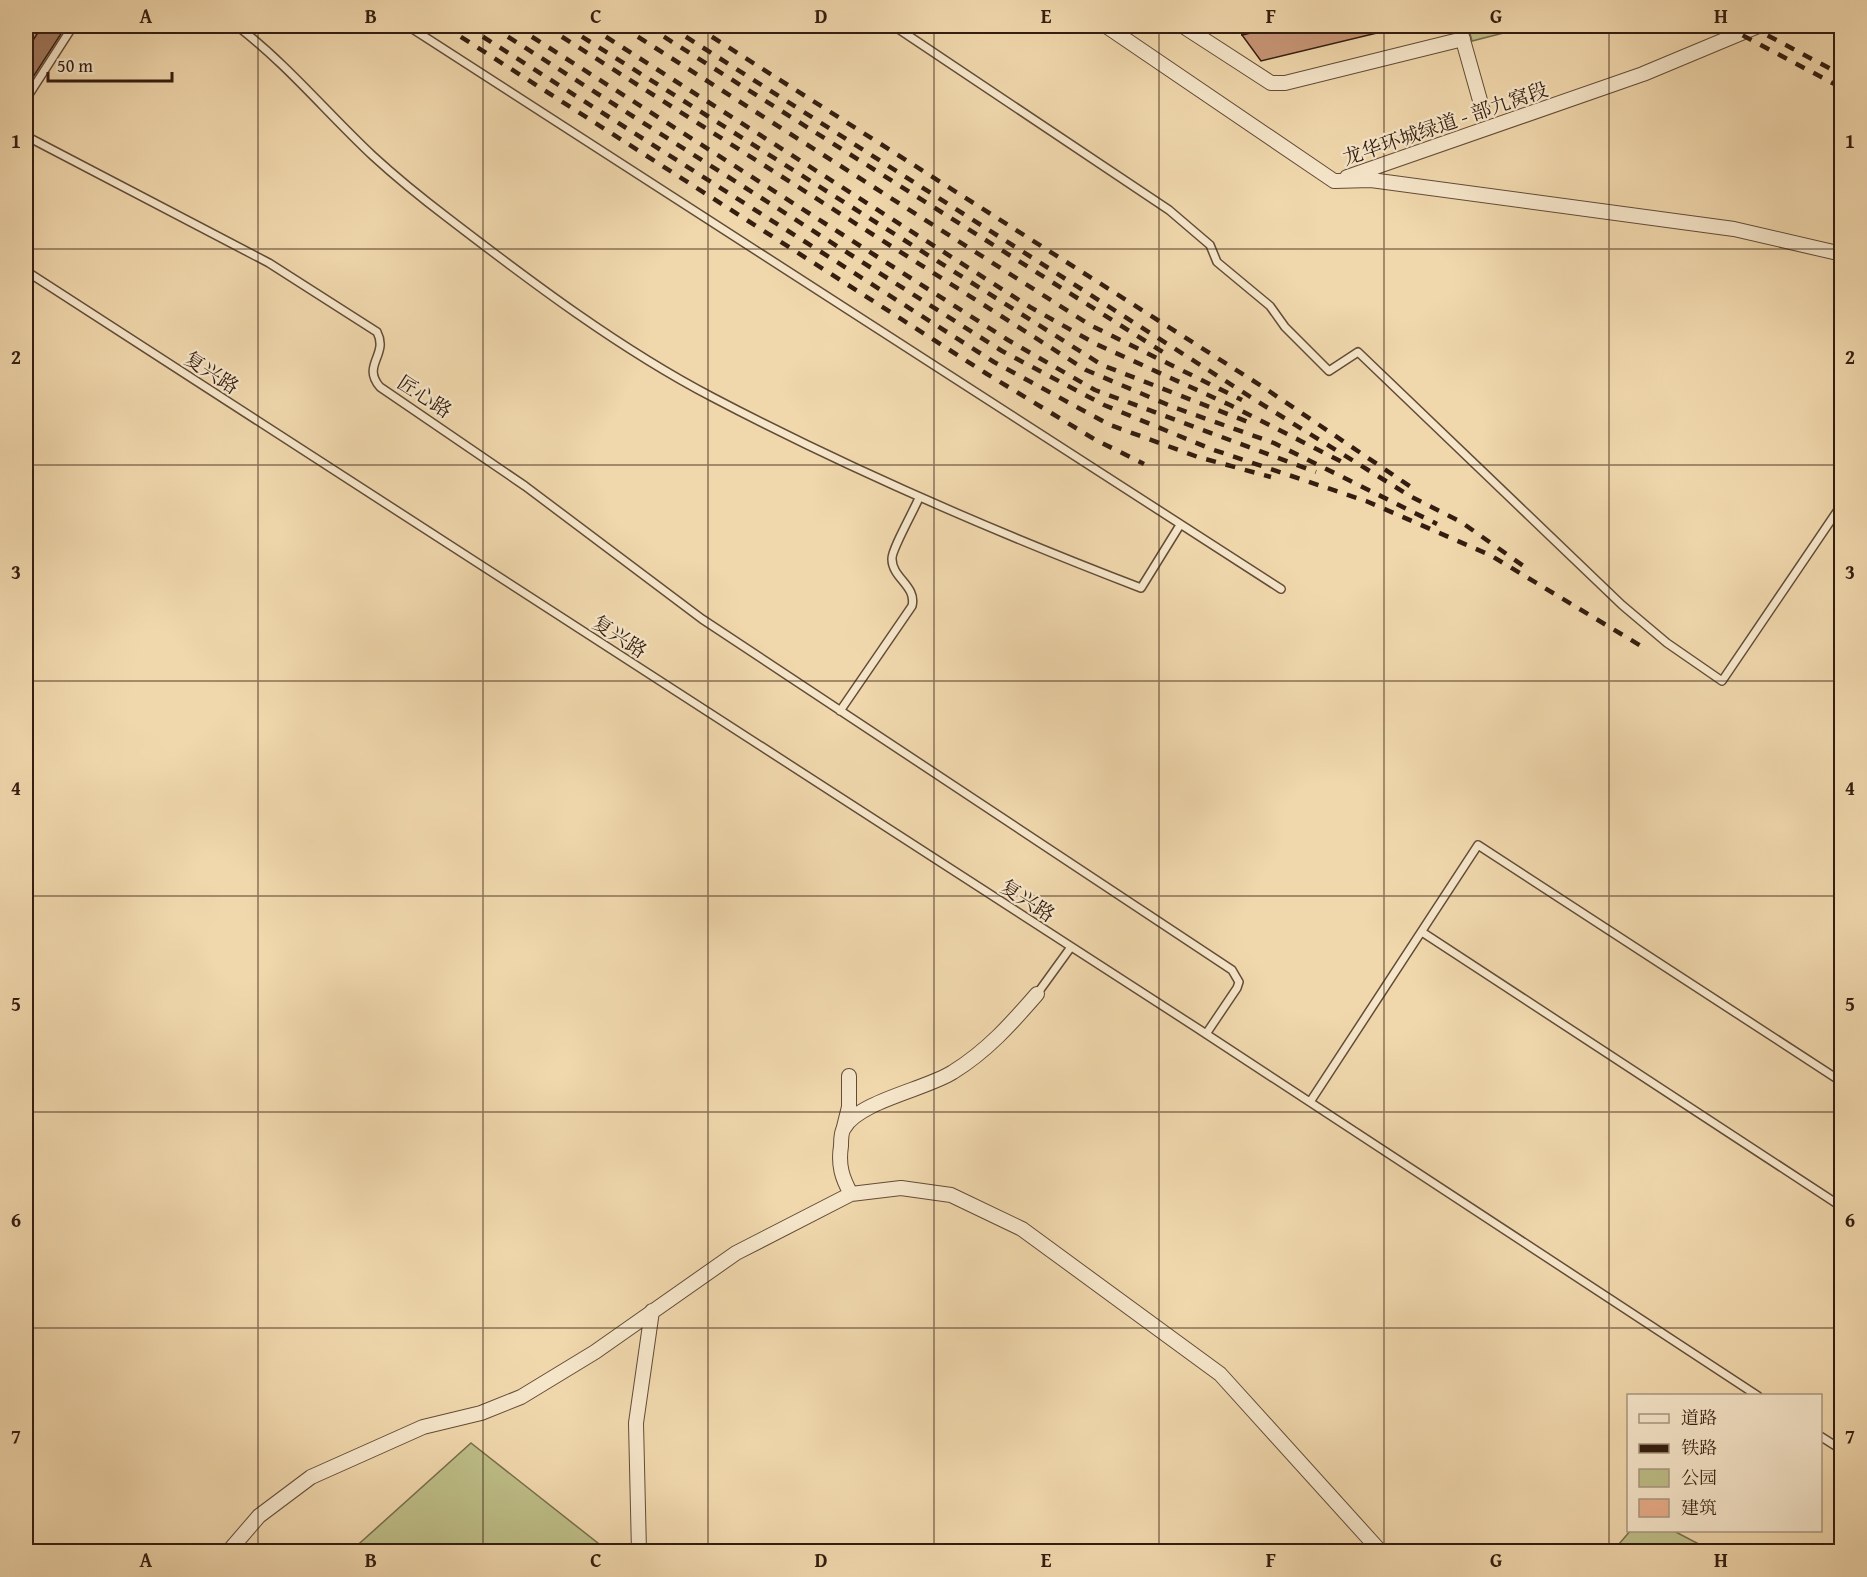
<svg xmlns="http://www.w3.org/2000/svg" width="1867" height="1577" font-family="'Gentium Book Plus','Noto Serif SC',serif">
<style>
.green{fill:#bdbd87;stroke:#786d4c;stroke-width:1.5}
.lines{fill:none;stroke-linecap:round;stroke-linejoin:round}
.lane-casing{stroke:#634c37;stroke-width:10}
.street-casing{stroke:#634c37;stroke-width:16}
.lane{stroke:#f5e5c9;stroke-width:7}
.street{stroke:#f5e5c9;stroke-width:14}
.rail{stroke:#341d10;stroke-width:4.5;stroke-dasharray:10 10;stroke-linecap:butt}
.wall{fill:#c79575;stroke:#341d10;stroke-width:1.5}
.shaded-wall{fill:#a2795f;stroke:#341d10;stroke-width:1.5}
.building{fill:#e7ad88;stroke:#341d10;stroke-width:1.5}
.grid{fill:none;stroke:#341d10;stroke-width:1.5;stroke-opacity:0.55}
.labels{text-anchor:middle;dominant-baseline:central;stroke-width:4.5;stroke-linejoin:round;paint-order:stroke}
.street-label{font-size:20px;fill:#341d10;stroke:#f5e5c9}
.neatline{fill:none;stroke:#341d10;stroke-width:2}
.grid-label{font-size:20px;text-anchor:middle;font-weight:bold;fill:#341d10}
</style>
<rect width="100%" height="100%" fill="#f0d7ac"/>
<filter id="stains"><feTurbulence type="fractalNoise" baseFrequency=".00333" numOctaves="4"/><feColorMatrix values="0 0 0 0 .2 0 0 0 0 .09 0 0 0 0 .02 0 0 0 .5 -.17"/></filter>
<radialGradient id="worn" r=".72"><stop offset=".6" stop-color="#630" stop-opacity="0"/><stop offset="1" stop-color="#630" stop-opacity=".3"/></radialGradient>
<path class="green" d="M 1468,26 L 1531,26 L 1472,41 Z
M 471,1443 L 608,1551 L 351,1551 Z
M 1631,1530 L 1674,1531 L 1712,1551 L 1613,1551 Z"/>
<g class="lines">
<defs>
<path id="lane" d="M 237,26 C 287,64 327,113 373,156 C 397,178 423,199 448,218 C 530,281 620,349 712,397 C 851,470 995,532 1141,588 L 1180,525
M 408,26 L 1281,589
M 894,26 L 1169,210 L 1210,245 L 1217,262 L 1270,306 L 1285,327 L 1329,371 L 1358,352 L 1622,605 L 1667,643 L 1722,681 L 1842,504
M 26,99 L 73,26
M 26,136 L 269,263 L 377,332 C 389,355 361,365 380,387 L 525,486 L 702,619 L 1232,970 L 1239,982 L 1237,988 L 1206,1034
M 26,271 L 1197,1028 L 1758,1396
M 840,711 L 912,606 C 917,586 892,578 892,559 C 891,551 914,510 919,498
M 1422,932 L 1842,1207
M 1037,994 L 1071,947
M 1310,1102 L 1478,845 L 1842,1082
M 1820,1436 L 1842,1450"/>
<path id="street" d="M 1106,26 L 1334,181
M 1183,26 L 1271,83 L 1285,83 L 1463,39
M 1459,26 L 1483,111
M 1347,177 L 1643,74 L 1758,26
M 1334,181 L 1371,180 L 1734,229 L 1842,254
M 844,1127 L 849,1107 L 849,1076
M 851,1194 C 842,1178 838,1165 841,1146 C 841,1141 841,1132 844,1128 C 859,1101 927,1089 953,1072 C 987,1051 1011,1024 1037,994
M 228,1552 L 259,1516 L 311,1477 L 423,1427 L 481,1413 L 521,1397 L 595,1352 L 736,1253 L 851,1194 L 901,1188 L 951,1195 L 1022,1229 L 1220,1374 L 1381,1552
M 639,1552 L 636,1423 L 652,1311"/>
</defs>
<use href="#lane" class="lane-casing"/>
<use href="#street" class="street-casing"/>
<use href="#lane" class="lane"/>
<use href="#street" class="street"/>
<path class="rail" d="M 444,26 L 987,374 L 1094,439 L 1144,464
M 466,26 L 994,362 L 1110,425 L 1198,457 L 1271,477
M 491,26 L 1002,351 L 1104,405 L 1211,449 L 1366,501 L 1490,555 L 1641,646
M 515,26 L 1008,340 L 1095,390 L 1316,472
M 545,26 L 1086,370 L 1173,407 L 1274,443 L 1437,524
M 565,26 L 1102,365 L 1248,422
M 589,26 L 1030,307 L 1096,344 L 1230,405 L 1348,465
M 621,26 L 1090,325 L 1242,400
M 647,26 L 1169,356
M 669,26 L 1260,403 L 1410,496 L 1461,522 L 1525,567
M 695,26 L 1263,387 L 1411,487
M 1725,26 L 1842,88
M 1750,26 L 1842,75"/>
</g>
<path class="wall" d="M 1240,26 L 1406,26 L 1261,61 L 1242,35 Z"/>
<path class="shaded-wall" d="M 42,26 L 66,26 L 26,88 L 26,51 Z"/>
<path class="building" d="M 26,26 L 42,26 L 26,51 Z
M 1240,26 L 1280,26 L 1242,35 Z"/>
<path class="grid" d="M 258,26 L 258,1552M 483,26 L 483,1552M 708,26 L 708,1552M 934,26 L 934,1552M 1159,26 L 1159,1552M 1384,26 L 1384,1552M 1609,26 L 1609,1552M 26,249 L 1842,249M 26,465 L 1842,465M 26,681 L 1842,681M 26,896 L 1842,896M 26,1112 L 1842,1112M 26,1328 L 1842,1328"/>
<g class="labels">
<g class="street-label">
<text transform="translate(1445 123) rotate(-19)">龙华环城绿道 - 部九窝段</text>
<text transform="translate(212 372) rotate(33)">复兴路</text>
<text transform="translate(425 396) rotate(33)">匠心路</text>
<text transform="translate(620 636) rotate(33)">复兴路</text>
<text transform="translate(1028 900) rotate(33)">复兴路</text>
</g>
</g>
<rect width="1867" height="1577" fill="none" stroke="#f0d7ac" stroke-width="66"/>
<rect x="1627" y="1394" width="195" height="138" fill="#f5e5c9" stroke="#a8957f" stroke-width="1.5"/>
<rect x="1639" y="1414" width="30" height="9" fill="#f5e5c9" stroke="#a8957f" stroke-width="1.5"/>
<text x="1681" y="1424" font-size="18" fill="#341d10">道路</text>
<rect x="1639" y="1444" width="30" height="9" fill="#341d10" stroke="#a8957f" stroke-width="1.5"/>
<text x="1681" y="1454" font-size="18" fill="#341d10">铁路</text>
<rect x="1639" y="1469" width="30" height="18" fill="#bdbd87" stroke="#a8957f" stroke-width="1.5"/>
<text x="1681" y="1484" font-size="18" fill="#341d10">公园</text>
<rect x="1639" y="1499" width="30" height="18" fill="#e7ad88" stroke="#a8957f" stroke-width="1.5"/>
<text x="1681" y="1514" font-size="18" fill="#341d10">建筑</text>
<path d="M48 72v9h124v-9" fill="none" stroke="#341d10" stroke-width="3"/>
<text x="57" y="72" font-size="18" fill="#341d10" stroke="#f5e5c9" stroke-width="4.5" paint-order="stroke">50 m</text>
<rect x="33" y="33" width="1801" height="1511" class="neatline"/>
<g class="grid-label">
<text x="146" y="23">A</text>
<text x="371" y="23">B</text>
<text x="596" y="23">C</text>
<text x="821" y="23">D</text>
<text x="1046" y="23">E</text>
<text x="1271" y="23">F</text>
<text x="1496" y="23">G</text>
<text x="1721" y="23">H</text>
<text x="16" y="148">1</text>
<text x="1850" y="148">1</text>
<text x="16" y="364">2</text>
<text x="1850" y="364">2</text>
<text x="16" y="579">3</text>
<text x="1850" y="579">3</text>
<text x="16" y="795">4</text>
<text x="1850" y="795">4</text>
<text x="16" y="1011">5</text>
<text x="1850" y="1011">5</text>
<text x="16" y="1227">6</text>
<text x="1850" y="1227">6</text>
<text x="16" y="1443">7</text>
<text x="1850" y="1443">7</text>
<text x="146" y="1567">A</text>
<text x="371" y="1567">B</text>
<text x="596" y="1567">C</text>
<text x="821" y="1567">D</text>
<text x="1046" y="1567">E</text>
<text x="1271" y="1567">F</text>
<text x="1496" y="1567">G</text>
<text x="1721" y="1567">H</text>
</g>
<rect width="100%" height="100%" filter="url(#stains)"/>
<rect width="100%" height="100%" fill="url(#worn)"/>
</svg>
